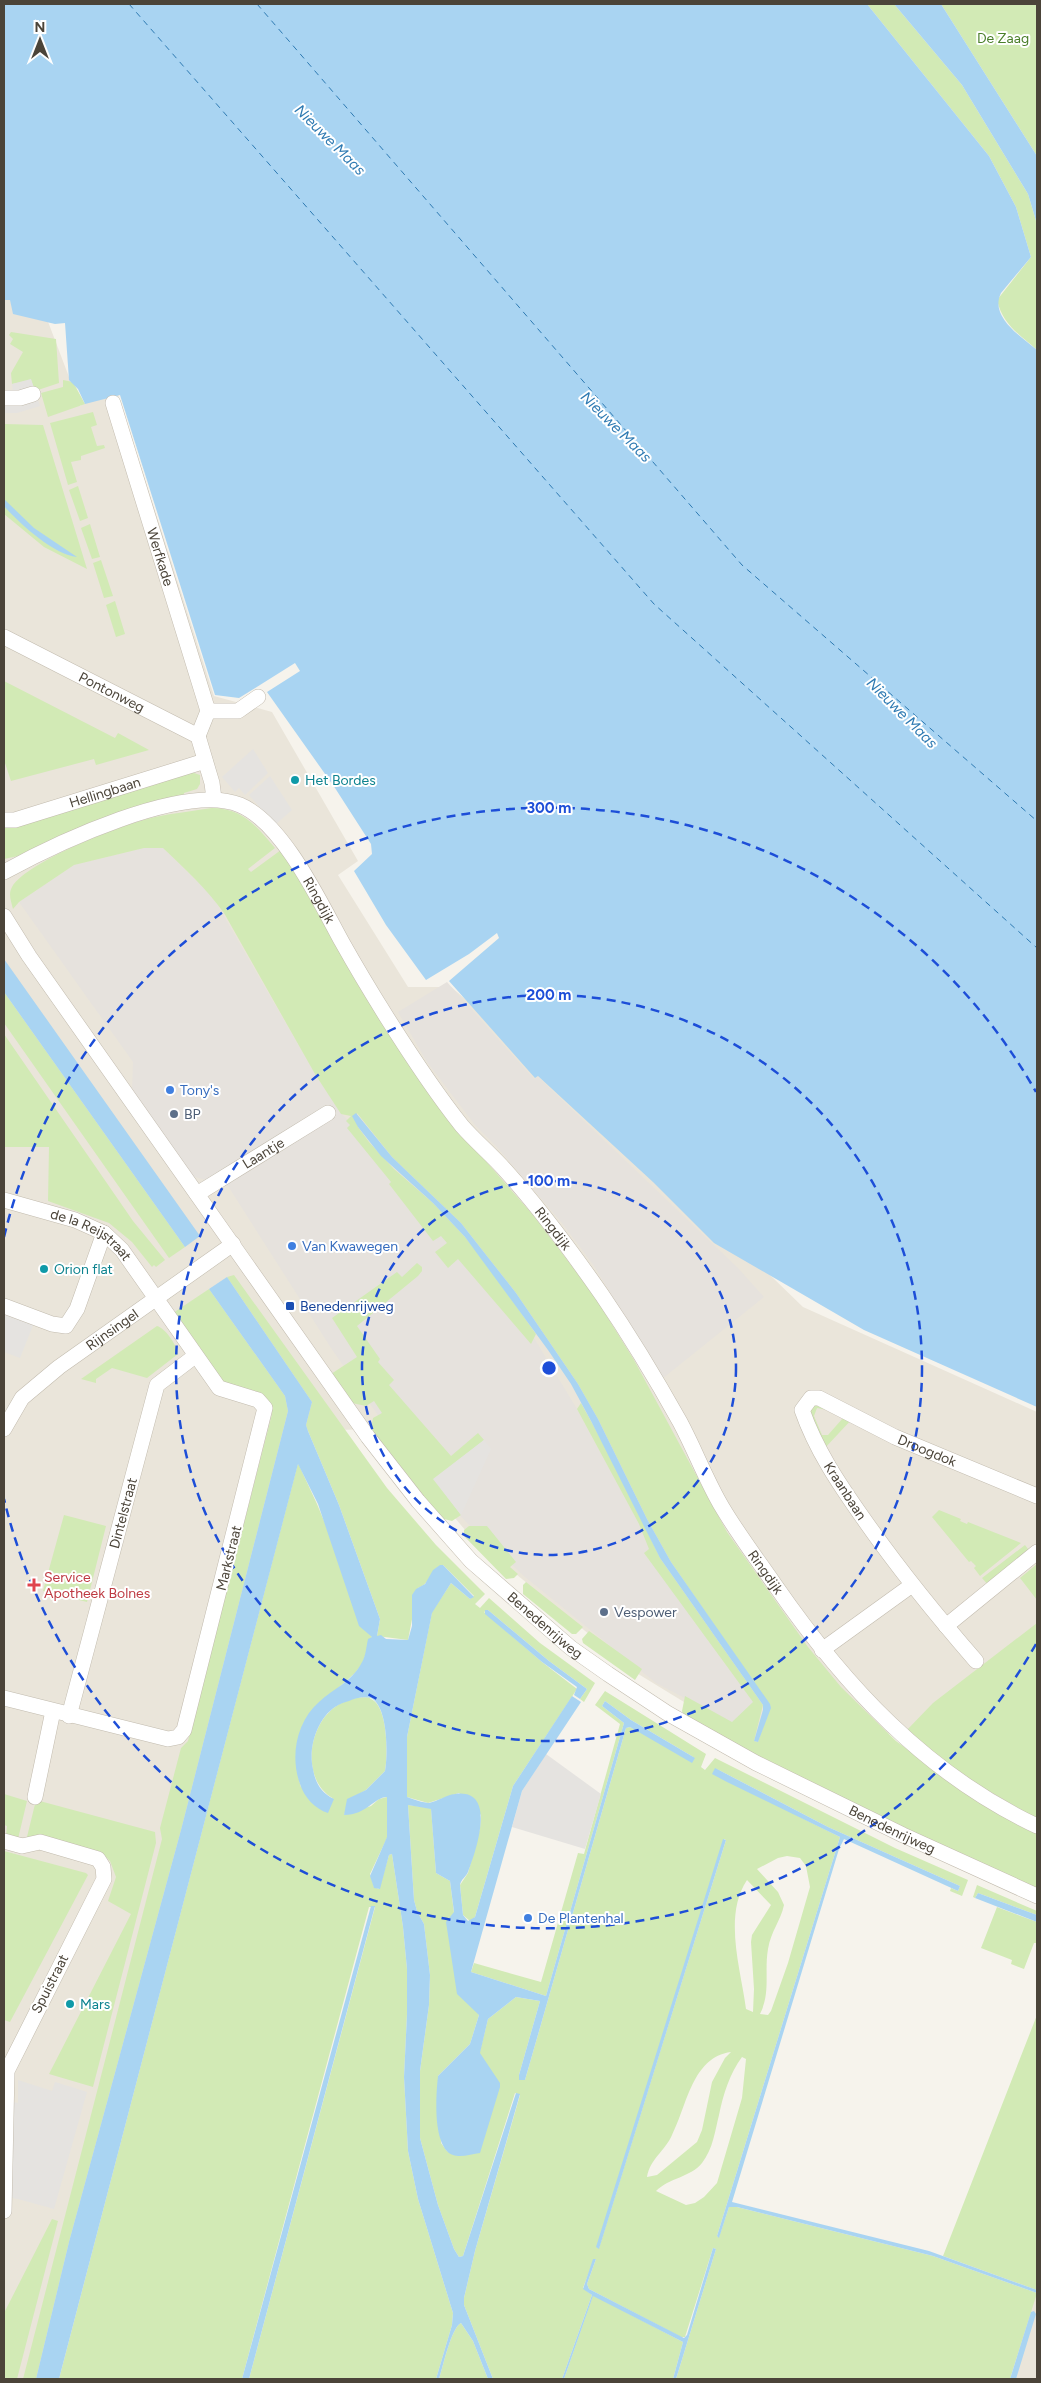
<svg xmlns="http://www.w3.org/2000/svg" width="1041" height="2383" font-family="Figtree,sans-serif">
<style>
.residential{fill:#eae5da}
.industrial{fill:#e6e2dd}
.green{fill:#d2eab5;fill-rule:evenodd}
.parking{fill:#e5e3e0}
.water{fill:#a9d4f2}
.lines{fill:none;stroke-linecap:round;stroke-linejoin:round}
.ferry{stroke:#2e7ab2;stroke-width:1;stroke-dasharray:6 5;stroke-linecap:butt}
.minor-casing{stroke:#c2bbae;stroke-width:16}
.minor{stroke:#fff;stroke-width:15}
.ring{fill:none;stroke:#1d4ed8;stroke-width:2.5;stroke-dasharray:9 6}
.culture-dot{fill:#0f9aa8;stroke:#fff;stroke-width:2}
.shop-dot{fill:#3f7fe0;stroke:#fff;stroke-width:2}
.service-dot{fill:#5c6f8a;stroke:#fff;stroke-width:2}
.transit-dot{fill:#1a4fb4;stroke:#fff;stroke-width:2}
.health-dot{fill:#e0444e;stroke:#fff;stroke-width:2}
.labels{text-anchor:middle;dominant-baseline:central;stroke-width:4;stroke-linejoin:round;paint-order:stroke}
.park-label{font-size:14px;fill:#4a7f2a;stroke:#fff}
.street-label{font-size:14px;fill:#4b4439;stroke:#fff}
.culture-label{font-size:14px;fill:#0d838f;stroke:#fff;text-anchor:start}
.shop-label{font-size:14px;fill:#366cbe;stroke:#fff;text-anchor:start}
.service-label{font-size:14px;fill:#4e5e75;stroke:#fff;text-anchor:start}
.transit-label{font-size:14px;fill:#164399;stroke:#fff;text-anchor:start}
.health-label{font-size:14px;fill:#be3a42;stroke:#fff;text-anchor:start}
.water-label{font-size:15px;font-style:italic;fill:#2e7ab2;stroke:#fff}
.centre{fill:#1d4ed8;stroke:#fff;stroke-width:2.5}
.ring-label{font-size:15px;text-anchor:middle;font-weight:bold;fill:#1d4ed8;stroke:#fff;stroke-width:4;stroke-linejoin:round;paint-order:stroke}
</style>
<rect width="100%" height="100%" fill="#f6f3ec"/>
<path class="residential" d="M 4,254 L 47,319 L 80,406 L 115,385 L 214,696 L 272,712 L 358,861 L 338,875 L 408,987 L 451,987 L 616,1126 L 803,1307 L 1037,1412 L 1037,1627 L 911,1732 L 751,1743 L 635,1672 L 471,1537 L 380,1429 L 289,1431 L 50,2379 L 4,2379 Z
M 1037,2289 L 1037,2379 L 1011,2379 Z"/>
<path class="industrial" d="M 144,848 L 163,848 L 213,897 L 315,1074 L 342,1114 L 453,1233 L 498,1287 L 534,1338 L 577,1409 L 639,1524 L 754,1703 L 732,1723 L 656,1683 L 525,1577 L 467,1523 L 410,1461 L 331,1348 L 228,1186 L 191,1176 L 132,1094 L 133,1062 L 19,902 L 74,865 Z
M 447,982 L 534,1079 L 538,1077 L 738,1268 L 764,1297 L 662,1379 L 594,1266 L 562,1223 L 496,1146 L 475,1125 L 427,1062 L 398,1012 Z"/>
<path class="green" d="M 867,4 L 894,4 L 962,85 L 1028,194 L 1037,224 L 1037,350 C 1019,334 1003,325 997,300 L 1031,257 L 1016,207 L 989,156 Z
M 941,4 L 1037,4 L 1037,156 Z
M 11,332 L 56,339 L 59,383 L 35,391 L 31,380 L 12,384 L 11,373 L 23,352 L 10,344 L 13,339 L 9,335 Z
M 63,380 L 73,382 L 85,404 L 48,417 L 41,393 L 63,387 Z
M 93,412 L 97,425 L 91,427 L 97,446 L 104,445 L 105,448 L 81,456 L 81,460 L 71,462 L 77,482 L 68,485 L 50,423 Z
M 4,424 L 43,425 L 87,569 L 44,547 L 4,514 Z
M 78,486 L 88,518 L 80,521 L 69,490 Z
M 90,524 L 100,557 L 92,559 L 81,528 Z
M 101,560 L 113,596 L 104,598 L 93,563 Z
M 115,601 L 125,634 L 116,637 L 106,605 Z
M 4,681 L 115,738 L 118,733 L 149,750 L 96,765 L 94,759 L 11,781 L 4,760 Z
M 192,769 L 194,773 L 200,775 L 200,784 L 197,789 L 184,793 L 184,797 L 18,856 L 4,859 L 4,824 Z
M 212,808 C 243,808 257,827 275,848 L 248,869 L 251,872 L 281,850 L 462,1134 L 533,1215 L 593,1294 L 634,1360 L 727,1532 L 808,1647 L 841,1687 L 896,1741 L 957,1786 L 1037,1833 L 1037,1889 L 863,1810 L 685,1718 L 682,1711 L 685,1696 L 732,1722 L 753,1702 L 644,1553 L 649,1549 L 639,1524 L 577,1409 L 581,1403 L 615,1465 L 660,1558 L 763,1705 L 754,1741 L 758,1742 L 770,1706 L 671,1562 L 647,1519 L 598,1419 L 578,1384 L 516,1293 L 461,1223 L 392,1157 L 357,1113 L 358,1127 L 369,1142 L 394,1169 L 433,1203 L 465,1237 L 485,1262 L 536,1334 L 531,1344 L 458,1259 L 448,1268 L 435,1252 L 447,1243 L 441,1236 L 433,1241 L 389,1184 L 391,1182 L 347,1128 L 350,1125 L 346,1121 L 351,1116 L 341,1114 L 315,1074 L 224,913 C 206,888 185,869 163,848 L 144,848 L 74,865 L 19,902 L 13,909 C 11,901 8,894 12,887 C 27,861 126,823 155,817 C 174,813 194,811 212,808 Z
M 4,992 L 185,1247 L 169,1258 L 4,1023 Z
M 4,1034 L 133,1221 L 165,1260 L 156,1267 L 154,1265 L 152,1267 L 132,1242 L 109,1223 L 48,1201 L 49,1147 L 4,1147 Z
M 417,1263 L 422,1267 L 422,1271 L 418,1276 L 357,1326 L 380,1359 L 378,1362 L 394,1380 L 389,1385 L 451,1456 L 478,1433 L 484,1440 L 434,1479 L 461,1515 L 452,1521 L 440,1518 L 371,1430 L 373,1418 L 382,1413 L 374,1401 L 366,1406 L 352,1403 L 331,1374 L 357,1357 L 332,1318 L 397,1272 L 402,1277 Z
M 234,1275 L 387,1488 L 436,1545 L 485,1594 L 475,1604 L 480,1608 L 489,1598 L 540,1643 L 595,1683 L 584,1702 L 580,1699 L 587,1689 L 549,1661 L 488,1610 L 484,1612 L 542,1662 L 577,1689 L 513,1786 L 475,1917 L 470,1921 L 463,1915 L 460,1885 L 468,1873 L 480,1828 L 481,1815 L 459,1793 L 428,1803 L 407,1797 L 407,1737 L 432,1612 L 451,1583 L 470,1599 L 474,1596 L 443,1565 C 428,1570 432,1583 418,1588 L 408,1640 L 377,1636 L 380,1619 L 339,1505 L 308,1431 L 306,1425 L 312,1402 L 227,1277 Z
M 209,1289 L 285,1396 L 288,1411 L 181,1830 L 69,2242 L 36,2379 L 23,2379 L 162,1839 L 160,1828 L 181,1748 L 188,1741 L 272,1414 C 272,1386 239,1391 220,1380 L 170,1315 Z
M 157,1326 C 165,1328 177,1345 178,1354 L 147,1378 L 112,1368 L 96,1379 L 96,1383 L 81,1379 Z
M 812,1404 L 853,1418 L 824,1449 L 809,1408 ZM 817,1408 L 827,1410 L 843,1418 L 828,1435 L 822,1435 L 814,1416 Z
M 298,1463 L 317,1504 L 372,1637 L 362,1664 L 355,1673 L 310,1713 C 295,1736 293,1761 301,1787 L 334,1799 C 301,1781 307,1727 335,1707 C 340,1703 350,1699 356,1698 C 361,1698 367,1696 371,1699 C 388,1706 388,1755 385,1771 L 366,1790 L 350,1799 L 344,1815 L 371,1806 L 379,1799 L 387,1797 L 387,1838 L 370,1874 L 374,1887 L 379,1889 L 389,1855 L 392,1854 L 403,1927 L 407,1969 L 407,2014 L 404,2077 L 408,2151 L 418,2199 L 453,2313 L 452,2325 L 436,2379 L 249,2379 L 375,1907 L 369,1907 L 242,2379 L 59,2379 Z
M 939,1510 L 961,1519 L 960,1521 L 967,1524 L 968,1522 L 1021,1543 L 980,1576 L 974,1568 L 976,1566 L 971,1561 L 969,1562 L 932,1517 Z
M 64,1515 L 106,1526 L 87,1602 L 43,1591 Z
M 469,1526 L 487,1526 L 516,1562 L 510,1567 L 518,1574 L 514,1578 L 506,1579 L 464,1536 L 464,1530 Z
M 1025,1545 L 1031,1553 L 989,1586 L 982,1578 Z
M 1037,1564 L 1037,1600 L 1020,1578 Z
M 526,1582 L 583,1627 L 576,1634 L 572,1634 L 523,1594 L 523,1585 Z
M 1037,1623 L 1037,1819 L 970,1780 L 905,1732 L 933,1703 Z
M 589,1631 L 642,1669 L 635,1680 L 583,1643 L 582,1639 Z
M 605,1691 L 706,1754 L 701,1767 L 705,1770 L 715,1758 L 895,1848 L 968,1880 L 962,1896 L 950,1891 L 951,1888 L 958,1891 L 960,1886 L 828,1827 L 715,1768 L 798,1816 L 840,1837 L 717,2236 L 719,2237 L 729,2207 L 737,2207 L 933,2256 L 1037,2293 L 1010,2379 L 676,2379 L 716,2249 L 713,2248 L 685,2337 L 681,2337 L 589,2289 L 587,2284 L 596,2259 L 594,2259 L 583,2288 L 592,2295 L 562,2379 L 493,2379 L 464,2305 L 464,2298 L 475,2251 L 520,2095 L 515,2093 L 463,2256 L 459,2257 L 454,2249 L 438,2205 L 420,2138 L 420,2071 L 429,2005 L 430,1975 L 424,1924 L 417,1911 L 414,1900 L 408,1805 L 431,1808 L 436,1873 L 450,1881 L 454,1913 L 479,2015 L 470,2044 L 438,2076 L 441,2143 L 447,2151 L 454,2155 L 488,2019 L 516,1997 L 540,2001 L 519,2075 L 521,2080 L 525,2080 L 626,1728 L 630,1727 L 695,1758 L 631,1720 L 605,1701 L 602,1706 L 624,1723 L 546,1996 L 471,1972 L 474,1963 L 541,1982 L 578,1853 L 584,1854 L 620,1724 L 595,1705 ZM 724,1839 L 726,1840 L 599,2248 L 597,2247 ZM 787,1856 L 800,1858 L 806,1866 L 810,1887 L 788,1963 L 771,2011 L 768,2015 L 760,2014 C 771,1992 764,1972 768,1949 C 771,1931 781,1920 784,1905 L 778,1892 L 757,1869 L 778,1858 ZM 747,1880 L 771,1905 L 752,1935 L 751,1942 L 754,1989 L 753,2012 L 746,2009 C 741,1970 723,1916 747,1880 ZM 731,2052 L 725,2058 L 712,2082 L 702,2130 L 697,2142 L 657,2175 L 647,2177 C 650,2159 665,2151 672,2135 C 687,2106 692,2057 731,2052 ZM 742,2057 L 746,2059 L 742,2098 L 717,2183 L 704,2197 L 695,2203 L 686,2205 L 656,2191 C 669,2178 691,2177 702,2163 C 713,2149 715,2131 719,2115 C 723,2095 730,2073 742,2057 Z
M 4,1794 L 27,1801 L 18,1839 L 6,1836 L 7,1826 L 4,1825 Z
M 36,1800 L 155,1832 L 156,1843 L 93,2087 L 49,2074 L 131,1914 L 108,1901 L 116,1877 L 110,1861 L 101,1852 L 36,1835 L 26,1841 Z
M 4,1851 L 86,1873 L 88,1875 L 10,2022 L 4,2020 Z
M 977,1885 L 1037,1911 L 1037,1915 L 978,1893 L 975,1898 L 973,1897 Z
M 997,1907 L 1037,1922 L 1037,1943 L 1034,1943 L 1024,1969 L 1011,1964 L 1012,1960 L 981,1948 Z
M 1037,2015 L 1037,2290 L 943,2256 Z
M 52,2219 L 58,2221 L 17,2379 L 4,2379 L 4,2313 Z
M 593,2295 L 683,2342 L 673,2379 L 564,2379 Z
M 461,2323 L 473,2341 L 488,2379 L 439,2379 C 443,2367 451,2328 461,2323 Z"/>
<path class="parking" d="M 31,379 L 40,406 L 17,413 L 4,413 L 4,394 L 13,394 L 12,384 Z
M 253,749 L 268,773 L 245,795 L 239,788 L 235,792 L 222,777 Z
M 270,776 L 292,810 L 275,825 L 249,795 Z
M 4,1301 L 38,1313 L 20,1358 L 4,1352 Z
M 484,1440 L 491,1449 L 461,1515 L 433,1479 Z
M 546,1754 L 601,1794 L 585,1849 L 512,1827 L 522,1791 Z
M 18,2080 L 52,2091 L 55,2082 L 87,2092 L 54,2209 L 18,2199 L 4,2197 L 4,2100 L 18,2103 Z"/>
<path class="water" d="M 4,4 L 867,4 L 989,156 L 1016,207 L 1031,257 L 1001,293 C 989,317 1022,337 1037,350 L 1037,1407 L 864,1330 L 714,1243 L 653,1182 L 538,1076 L 535,1078 L 449,981 L 499,938 L 497,933 L 469,954 L 426,980 L 386,925 L 354,871 L 372,854 L 371,844 L 335,788 L 267,692 L 300,671 L 295,663 L 239,698 L 215,695 L 120,395 L 85,404 L 78,389 L 69,380 L 65,323 L 55,324 L 13,314 L 10,300 L 4,300 Z
M 894,4 L 941,4 L 1037,156 L 1037,224 L 1028,194 L 962,85 Z
M 4,499 L 34,528 L 77,557 C 54,555 19,523 4,506 Z
M 4,959 L 200,1236 L 185,1247 L 4,992 Z
M 356,1113 L 392,1157 L 461,1223 L 516,1293 L 578,1384 L 598,1419 L 647,1519 L 671,1562 L 770,1704 L 771,1708 L 758,1742 L 754,1741 L 763,1710 L 763,1705 L 660,1558 L 591,1421 L 571,1384 L 548,1350 L 465,1237 L 433,1203 L 381,1156 L 358,1127 L 352,1116 Z
M 227,1277 L 312,1402 L 306,1425 L 308,1431 L 339,1505 L 380,1619 L 377,1636 L 381,1635 L 386,1639 L 408,1640 L 412,1626 L 412,1595 L 416,1589 L 425,1584 L 433,1570 L 440,1565 L 443,1565 L 474,1597 L 470,1599 L 451,1583 L 432,1613 L 407,1737 L 407,1797 C 412,1799 424,1803 429,1803 C 438,1801 446,1795 455,1794 C 498,1788 476,1851 468,1872 C 466,1877 461,1879 460,1885 L 463,1915 L 468,1921 L 475,1917 L 513,1786 L 572,1696 L 581,1702 L 522,1791 L 471,1972 L 546,1996 L 624,1723 L 602,1706 L 605,1701 L 631,1720 L 695,1758 L 692,1763 L 630,1727 L 626,1728 L 525,2080 L 519,2080 L 519,2075 L 540,2001 L 516,1997 L 488,2019 L 480,2053 L 500,2083 L 500,2087 L 480,2153 C 472,2154 461,2158 453,2155 C 432,2147 436,2095 438,2076 L 470,2044 L 479,2015 L 457,1994 L 446,1922 L 454,1912 L 450,1881 L 436,1873 L 431,1809 L 408,1805 L 414,1900 L 417,1911 L 424,1924 L 430,1975 L 429,2005 L 420,2071 L 420,2138 L 438,2205 L 454,2249 L 459,2257 L 463,2256 L 516,2093 L 520,2094 L 475,2251 L 464,2298 L 464,2305 L 493,2379 L 488,2379 L 473,2341 L 461,2323 C 451,2328 443,2367 439,2379 L 436,2379 L 452,2325 L 453,2313 L 418,2199 L 408,2151 L 404,2077 L 407,2014 L 407,1969 L 403,1927 L 392,1854 L 389,1855 L 380,1889 L 374,1888 L 370,1876 L 387,1837 L 387,1797 C 374,1797 367,1815 344,1815 L 347,1799 L 366,1790 L 385,1771 C 388,1755 388,1706 371,1698 C 365,1696 355,1698 349,1701 C 345,1702 339,1704 335,1707 C 317,1719 308,1748 313,1769 C 315,1782 321,1793 334,1799 L 328,1813 C 315,1809 304,1797 300,1784 C 290,1757 296,1722 319,1702 C 333,1689 351,1682 361,1664 C 366,1656 366,1648 368,1639 L 372,1637 L 359,1626 L 318,1504 L 298,1464 L 59,2379 L 36,2379 L 69,2242 L 181,1830 L 288,1411 L 285,1396 L 209,1289 Z
M 485,1610 L 488,1610 L 549,1661 L 587,1689 L 580,1699 L 574,1695 L 577,1687 L 542,1662 L 485,1614 Z
M 715,1768 L 828,1827 L 960,1886 L 958,1891 L 844,1839 L 839,1849 L 732,2202 L 929,2251 L 1037,2290 L 1037,2293 L 933,2256 L 737,2207 L 729,2207 L 719,2238 L 717,2236 L 840,1837 L 727,1782 L 712,1774 Z
M 723,1839 L 726,1840 L 599,2249 L 596,2247 Z
M 978,1893 L 1037,1915 L 1037,1922 L 975,1898 Z
M 371,1906 L 375,1906 L 249,2379 L 242,2379 Z
M 713,2248 L 716,2249 L 676,2379 L 673,2379 L 683,2342 L 593,2296 L 564,2379 L 562,2379 L 592,2295 L 583,2289 L 593,2259 L 596,2259 L 587,2284 L 589,2289 L 684,2338 L 687,2335 Z
M 1034,2311 L 1036,2314 L 1016,2379 L 1010,2379 L 1031,2312 Z"/>
<g class="lines">
<path class="ferry" d="M 129,4 L 654,604 L 1037,948
M 257,4 L 742,565 L 1037,821"/>
<defs>
<g id="minor">
<path d="M 4,398 L 20,398 L 33,394"/>
<path id="s1" d="M 113,403 L 208,711 L 198,736"/>
<path id="s2" d="M 4,637 L 198,736 L 212,783 L 214,799"/>
<path d="M 208,711 L 238,711 L 258,697"/>
<path id="s3" d="M 4,820 L 15,820 L 205,761"/>
<path id="s4" d="M 4,872 C 55,844 184,782 240,805 C 283,823 320,902 342,942 C 356,967 371,992 386,1016 C 410,1054 434,1091 462,1126 C 476,1142 492,1155 506,1171 C 541,1210 572,1252 602,1295 C 630,1336 656,1379 680,1422 C 695,1450 706,1480 722,1507 C 738,1534 757,1559 775,1585 C 845,1686 925,1773 1037,1826"/>
<path id="s5" d="M 4,916 L 29,956 L 368,1437 L 418,1501 L 471,1561 L 571,1648 L 608,1674 L 667,1713 L 756,1763 L 903,1835 L 1037,1896"/>
<path id="s6" d="M 197,1194 L 328,1113"/>
<path id="s7" d="M 4,1200 L 75,1220 L 104,1233 L 122,1250 L 219,1388 L 258,1400 L 265,1408 L 184,1730 L 178,1737 L 168,1739 L 4,1698"/>
<path d="M 4,1306 L 52,1324 L 66,1326 L 77,1309 L 104,1233"/>
<path id="s8" d="M 4,1429 L 22,1398 L 59,1367 L 233,1244"/>
<path d="M 946,1626 L 1037,1552"/>
<path d="M 822,1650 L 912,1585"/>
<path id="s9" d="M 976,1661 C 936,1615 898,1568 863,1518 C 839,1484 816,1450 802,1410 L 811,1398 L 819,1398 L 895,1437 L 1037,1496"/>
<path id="s10" d="M 69,1716 L 157,1385 L 195,1356"/>
<path d="M 35,1797 L 53,1711"/>
<path d="M 4,1841 L 22,1846 L 40,1842 L 98,1859 L 103,1867 L 104,1879 L 7,2071 L 4,2211"/>
</g>
</defs>
<use href="#minor" class="minor-casing"/>
<use href="#minor" class="minor"/>
</g>
<g class="ring">
<circle cx="549" cy="1368" r="187"/>
<circle cx="549" cy="1368" r="373"/>
<path d="M1036 1644A560 560 0 0 1 4 1499M4 1237A560 560 0 0 1 1036 1092"/>
</g>
<g class="culture-dot">
<circle cx="295" cy="780" r="5"/>
<circle cx="44" cy="1269" r="5"/>
<circle cx="70" cy="2004" r="5"/>
</g>
<g class="shop-dot">
<circle cx="170" cy="1090" r="5"/>
<circle cx="292" cy="1246" r="5"/>
<circle cx="528" cy="1918" r="5"/>
</g>
<g class="service-dot">
<circle cx="174" cy="1114" r="5"/>
<circle cx="604" cy="1612" r="5"/>
</g>
<rect class="transit-dot" x="285" y="1301" width="10" height="10" rx="2.5"/>
<path class="health-dot" d="M31.5 1577.5h5v5h5v5h-5v5h-5v-5h-5v-5h5z"/>
<g class="labels">
<g class="park-label">
<text x="1003" y="38">De Zaag</text>
</g>
<g class="street-label">
<text stroke="none"><textPath href="#s1" startOffset="161">Werfkade</textPath></text>
<text stroke="none"><textPath href="#s2" startOffset="121">Pontonweg</textPath></text>
<text stroke="none"><textPath href="#s3" startOffset="105">Hellingbaan</textPath></text>
<text stroke="none"><textPath href="#s4" startOffset="376">Ringdijk</textPath></text>
<text stroke="none"><textPath href="#s6" startOffset="78">Laantje</textPath></text>
<text stroke="none"><textPath href="#s4" startOffset="781">Ringdijk</textPath></text>
<text stroke="none"><textPath href="#s7" startOffset="95">de la Reijstraat</textPath></text>
<text stroke="none"><textPath href="#s8" startOffset="149">Rijnsingel</textPath></text>
<text stroke="none"><textPath href="#s9" startOffset="450">Droogdok</textPath></text>
<text transform="translate(845 1491) rotate(57)">Kraanbaan</text>
<text stroke="none"><textPath href="#s10" startOffset="210">Dintelstraat</textPath></text>
<text transform="translate(229 1558) rotate(-76)">Markstraat</text>
<text stroke="none"><textPath href="#s4" startOffset="1186">Ringdijk</textPath></text>
<text stroke="none"><textPath href="#s5" startOffset="895">Benedenrijweg</textPath></text>
<text stroke="none"><textPath href="#s5" startOffset="1299">Benedenrijweg</textPath></text>
<text transform="translate(50 1984) rotate(-63)">Spuistraat</text>
</g>
<g class="culture-label">
<text x="305" y="780">Het Bordes</text>
<text x="54" y="1269">Orion flat</text>
<text x="80" y="2004">Mars</text>
</g>
<g class="shop-label">
<text x="180" y="1090">Tony's</text>
<text x="302" y="1246">Van Kwawegen</text>
<text x="538" y="1918">De Plantenhal</text>
</g>
<g class="service-label">
<text x="184" y="1114">BP</text>
<text x="614" y="1612">Vespower</text>
</g>
<g class="transit-label">
<text x="300" y="1306">Benedenrijweg</text>
</g>
<g class="health-label">
<text x="44" y="1577">Service<tspan x="44" dy="16">Apotheek Bolnes</tspan></text>
</g>
<g class="water-label">
<text transform="translate(330 140) rotate(45)">Nieuwe Maas</text>
<text transform="translate(616 427) rotate(45)">Nieuwe Maas</text>
<text transform="translate(902 713) rotate(45)">Nieuwe Maas</text>
</g>
</g>
<circle cx="549" cy="1368" r="8" class="centre"/>
<g class="ring-label">
<text x="549" y="813">300 m</text>
<text x="549" y="1000">200 m</text>
<text x="549" y="1186">100 m</text>
</g>
<rect width="1041" height="2383" fill="none" stroke="#4b4439" stroke-width="10"/>
<g transform="translate(40 40)" stroke="#ffffff" stroke-width="4" paint-order="stroke">
<path d="M0-4L9 19L0 12L-9 19Z" fill="#4b4439"/>
<text y="-8" font-size="14" font-weight="bold" text-anchor="middle" fill="#4b4439">N</text>
</g>
</svg>
